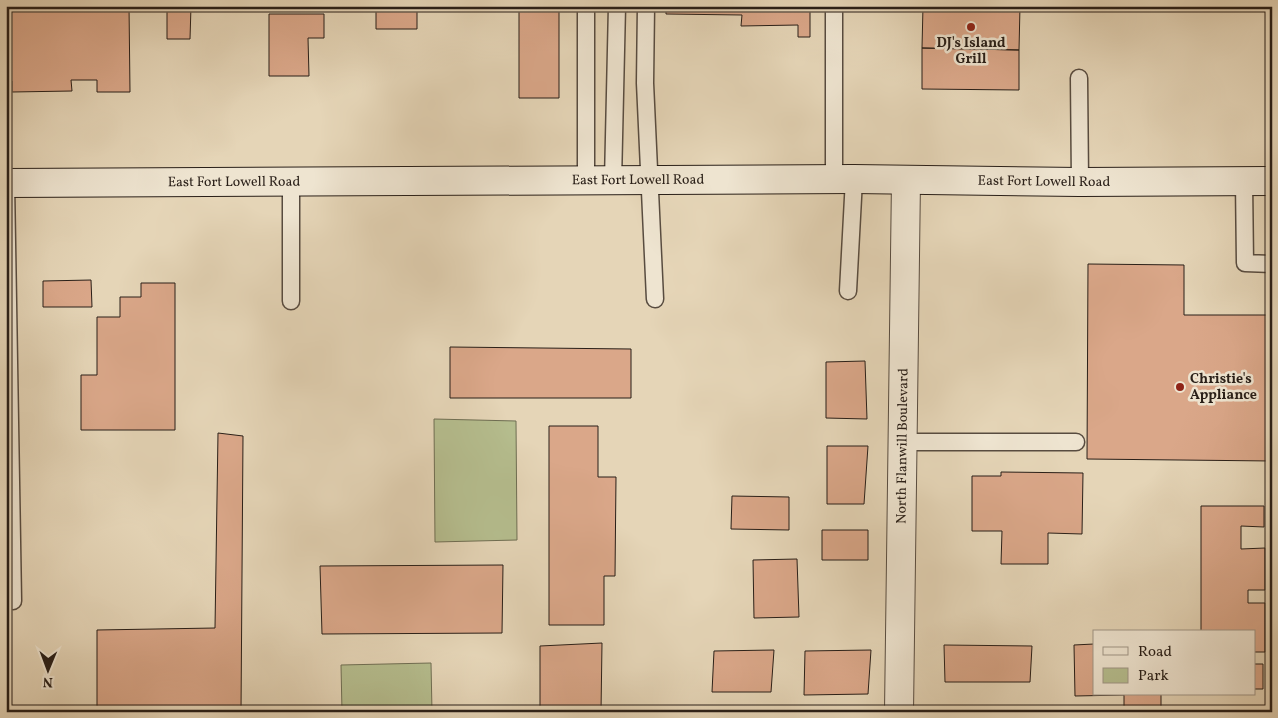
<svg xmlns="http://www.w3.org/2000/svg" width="1278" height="718" font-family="Vollkorn,serif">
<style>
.green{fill:#b5bd8e;stroke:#6f6e53}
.building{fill:#daa789;stroke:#291f18}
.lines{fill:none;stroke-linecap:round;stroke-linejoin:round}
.lane-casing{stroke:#584c40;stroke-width:19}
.street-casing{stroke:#584c40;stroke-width:30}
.secondary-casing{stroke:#291f18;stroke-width:30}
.lane{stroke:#eee4d0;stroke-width:16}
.street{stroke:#eee4d0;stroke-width:28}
.secondary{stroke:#eee4d0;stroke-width:28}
.poi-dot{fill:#8f2418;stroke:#eee4d0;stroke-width:2}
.labels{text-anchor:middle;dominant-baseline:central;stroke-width:5;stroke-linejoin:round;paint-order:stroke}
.poi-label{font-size:14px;font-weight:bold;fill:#291f18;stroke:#eee4d0}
.street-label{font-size:14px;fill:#291f18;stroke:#eee4d0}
</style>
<rect width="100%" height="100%" fill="#e5d5b7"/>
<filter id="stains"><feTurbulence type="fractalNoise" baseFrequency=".004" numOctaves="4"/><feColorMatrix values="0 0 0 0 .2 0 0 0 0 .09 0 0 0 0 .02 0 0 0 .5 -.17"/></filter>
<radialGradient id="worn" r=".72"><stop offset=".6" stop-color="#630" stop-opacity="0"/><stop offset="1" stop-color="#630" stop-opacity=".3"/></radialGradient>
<path class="green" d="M 434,419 L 516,421 L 517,540 L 435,542 Z
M 431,663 L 432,712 L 342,712 L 341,665 Z"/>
<path class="building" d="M 6,6 L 129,6 L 130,92 L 97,92 L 97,80 L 71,80 L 72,91 L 12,92 L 12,81 L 6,81 Z
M 167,6 L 191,6 L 190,39 L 167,39 Z
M 376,6 L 417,6 L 417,29 L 376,29 Z
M 519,6 L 559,6 L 559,98 L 519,98 Z
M 666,6 L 810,6 L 810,37 L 798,37 L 798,25 L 741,26 L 742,15 L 666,14 Z
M 923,6 L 1020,6 L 1019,50 L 922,48 Z
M 269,14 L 324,14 L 324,38 L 308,38 L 309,76 L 269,76 Z
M 922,48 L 1019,50 L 1019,90 L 922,89 Z
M 1088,264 L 1184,265 L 1184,315 L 1272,315 L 1272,461 L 1087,459 Z
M 91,280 L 92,307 L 43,307 L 43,281 Z
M 141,283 L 175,283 L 175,430 L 81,430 L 81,375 L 97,375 L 97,317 L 120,317 L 120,297 L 141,297 Z
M 450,347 L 631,349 L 631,398 L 450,398 Z
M 865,361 L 867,419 L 826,418 L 826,362 Z
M 549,426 L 598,426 L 598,477 L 616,477 L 615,576 L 604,576 L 604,625 L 549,625 Z
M 218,433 L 243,436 L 241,712 L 97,712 L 97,630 L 215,628 Z
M 827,446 L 868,446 L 864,504 L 827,504 Z
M 1001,472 L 1083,473 L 1082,534 L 1048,533 L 1048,564 L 1001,564 L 1002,531 L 972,531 L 972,476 L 1001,476 Z
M 732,496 L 789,497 L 789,530 L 731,529 Z
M 1201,506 L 1264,506 L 1264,527 L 1241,526 L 1241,549 L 1265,548 L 1265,590 L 1248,590 L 1248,603 L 1265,603 L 1265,652 L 1254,652 L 1254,632 L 1201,632 Z
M 822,530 L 868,530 L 868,560 L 822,560 Z
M 797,559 L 799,617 L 754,618 L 753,560 Z
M 503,565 L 502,633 L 322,634 L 320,566 Z
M 602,643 L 601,712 L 540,712 L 540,646 Z
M 1094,644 L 1094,694 L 1161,694 L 1161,712 L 1124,712 L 1124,695 L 1075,696 L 1074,645 Z
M 944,645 L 1032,646 L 1030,682 L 945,682 Z
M 774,650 L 771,692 L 712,692 L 714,651 Z
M 871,650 L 868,694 L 804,695 L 805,651 Z
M 1254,664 L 1263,664 L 1263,689 L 1254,689 Z
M 1203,708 L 1241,708 L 1241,712 L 1203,712 Z"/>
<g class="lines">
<defs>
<path id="lane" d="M 646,6 L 645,83 L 655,299
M 1079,78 L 1080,182
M 834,179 L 834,6
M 586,181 L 586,6
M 613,181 L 617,6
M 1244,181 L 1245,263 L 1272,264
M 6,183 L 13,601
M 848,291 L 854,179
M 291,301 L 291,182
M 903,442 L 1076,442"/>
<g id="street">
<path id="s1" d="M 899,712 L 906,180"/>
</g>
<g id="secondary">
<path id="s2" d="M 6,183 L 854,179 L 1080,182 L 1272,181"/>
</g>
</defs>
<use href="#lane" class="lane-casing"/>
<use href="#street" class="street-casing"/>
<use href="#secondary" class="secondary-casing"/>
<use href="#lane" class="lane"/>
<use href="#street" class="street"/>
<use href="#secondary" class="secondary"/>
</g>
<g class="poi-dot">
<circle cx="971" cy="27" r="5"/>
<circle cx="1180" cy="387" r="5"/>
</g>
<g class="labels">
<g class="poi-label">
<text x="971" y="43">DJ's Island<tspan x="971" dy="16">Grill</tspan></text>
<text x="1190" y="379" text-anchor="start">Christie's<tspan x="1190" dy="16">Appliance</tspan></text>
</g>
<g class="street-label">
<text stroke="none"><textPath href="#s2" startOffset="632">East Fort Lowell Road</textPath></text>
<text stroke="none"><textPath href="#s2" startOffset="1038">East Fort Lowell Road</textPath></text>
<text stroke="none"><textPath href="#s2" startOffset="228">East Fort Lowell Road</textPath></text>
<text stroke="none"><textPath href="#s1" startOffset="266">North Flanwill Boulevard</textPath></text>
</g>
</g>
<rect width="1278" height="718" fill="none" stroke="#e5d5b7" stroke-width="25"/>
<rect x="8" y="8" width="1263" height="703" fill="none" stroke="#291f18" stroke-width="2.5"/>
<rect x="12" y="12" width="1253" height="693" fill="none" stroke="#291f18"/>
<rect x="1093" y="630" width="162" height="65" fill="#eee4d0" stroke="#9f9586"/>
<rect x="1103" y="647" width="25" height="8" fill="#eee4d0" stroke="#9f9586"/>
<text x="1138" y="656" font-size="15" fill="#291f18">Road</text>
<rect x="1103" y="668" width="25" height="15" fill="#b5bd8e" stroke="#9f9586"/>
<text x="1138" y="680" font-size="15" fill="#291f18">Park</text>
<g transform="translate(48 670) rotate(181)" stroke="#eee4d0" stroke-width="4" paint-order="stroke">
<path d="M0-4L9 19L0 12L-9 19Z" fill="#291f18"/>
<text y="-8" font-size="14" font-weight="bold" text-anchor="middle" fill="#291f18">N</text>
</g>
<rect width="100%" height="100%" filter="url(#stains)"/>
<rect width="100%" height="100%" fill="url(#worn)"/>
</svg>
